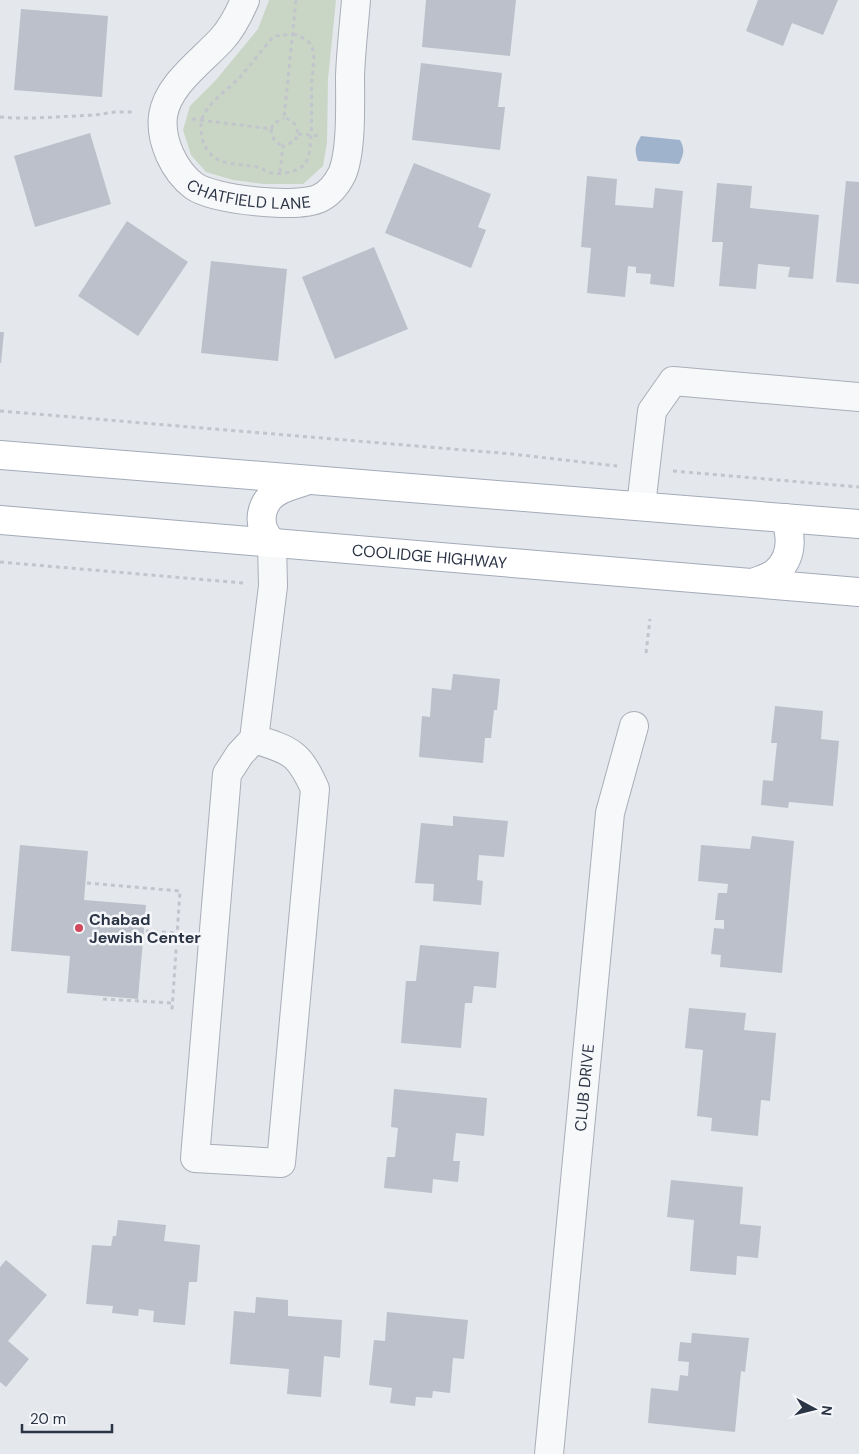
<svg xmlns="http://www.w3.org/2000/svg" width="859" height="1454" font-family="'DM Sans',sans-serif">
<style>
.green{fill:#c9d6c5}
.water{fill:#9fb4cc}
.building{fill:#bbc0ca}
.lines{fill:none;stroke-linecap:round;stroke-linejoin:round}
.minor-casing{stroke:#a9aeb7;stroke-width:30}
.major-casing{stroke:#a3abb8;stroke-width:30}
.path{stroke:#c2c5cb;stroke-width:3;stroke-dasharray:4 4;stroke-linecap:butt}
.minor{stroke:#f7f8fa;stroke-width:28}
.major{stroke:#fff;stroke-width:28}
.poi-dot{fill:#d1495b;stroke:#f4f6f9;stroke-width:2}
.labels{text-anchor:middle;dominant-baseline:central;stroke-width:5;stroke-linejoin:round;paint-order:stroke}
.street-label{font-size:16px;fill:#2b3445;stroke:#f4f6f9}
.poi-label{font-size:16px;font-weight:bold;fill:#2b3445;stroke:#f4f6f9;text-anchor:start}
</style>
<rect width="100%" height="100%" fill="#e4e7ec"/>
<path class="green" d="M 269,0 L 336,0 L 328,79 L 327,143 L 323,166 L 303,184 L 264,184 L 233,180 L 206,172 L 191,155 L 183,130 L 190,106 L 215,81 L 258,29 Z"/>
<path class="water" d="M 641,136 L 680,140 C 685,149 684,154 679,164 L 638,161 C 634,149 635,146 641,136 Z"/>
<path class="building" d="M 426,0 L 516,0 L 510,56 L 422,47 Z
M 758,0 L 838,0 L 823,35 L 792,23 L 783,46 L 746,31 Z
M 21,9 L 108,16 L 102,97 L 14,90 Z
M 421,63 L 502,73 L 498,107 L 505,107 L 500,150 L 412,140 Z
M 90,133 L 111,204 L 35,227 L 14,156 Z
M 414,163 L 491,194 L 478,227 L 486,230 L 471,268 L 385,233 Z
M 587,176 L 617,179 L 615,205 L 653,208 L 655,188 L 683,191 L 674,287 L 650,284 L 651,274 L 636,273 L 636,267 L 628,266 L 625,297 L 587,293 L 591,248 L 581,247 Z
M 846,181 L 859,182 L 859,284 L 836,282 Z
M 717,183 L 752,186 L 750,208 L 819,215 L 813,279 L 788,277 L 790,267 L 758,264 L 756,289 L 719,286 L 723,242 L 712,242 Z
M 127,221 L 188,262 L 138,336 L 78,296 Z
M 374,247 L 408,329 L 335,359 L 302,277 Z
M 211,261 L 287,269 L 278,361 L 201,353 Z
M 0,332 L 4,332 L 1,363 L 0,363 Z
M 453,674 L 500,679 L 497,710 L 494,710 L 491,738 L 485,738 L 483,763 L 419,757 L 422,716 L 430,717 L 432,688 L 451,690 Z
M 775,706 L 823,711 L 821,739 L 839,741 L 833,806 L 789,802 L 788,808 L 761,805 L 763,780 L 773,781 L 777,743 L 771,743 Z
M 453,816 L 508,821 L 504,857 L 479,855 L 477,880 L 483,881 L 481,905 L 433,901 L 434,884 L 415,883 L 421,823 L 453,826 Z
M 752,836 L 794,841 L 782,973 L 720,967 L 721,955 L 711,954 L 714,928 L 724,929 L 724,920 L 715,920 L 718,893 L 727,893 L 728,884 L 698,881 L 701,845 L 750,849 Z
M 20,845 L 88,851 L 84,900 L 146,905 L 138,999 L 67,993 L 70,956 L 11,951 Z
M 420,945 L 499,952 L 496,988 L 474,986 L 472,1003 L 465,1003 L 461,1048 L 401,1043 L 406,981 L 416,981 Z
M 689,1008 L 746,1013 L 744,1030 L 776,1033 L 770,1101 L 761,1100 L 758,1136 L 711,1131 L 712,1118 L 697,1116 L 703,1050 L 685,1048 Z
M 394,1089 L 487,1098 L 484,1136 L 456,1133 L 453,1161 L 460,1161 L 458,1182 L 433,1179 L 432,1193 L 384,1188 L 387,1157 L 395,1157 L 398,1128 L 391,1127 Z
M 671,1180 L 743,1187 L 740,1224 L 761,1226 L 758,1258 L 737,1256 L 736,1275 L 690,1271 L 694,1220 L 667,1217 Z
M 118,1220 L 166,1225 L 164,1241 L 200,1245 L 197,1282 L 189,1282 L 185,1325 L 153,1322 L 154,1311 L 139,1309 L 138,1316 L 112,1313 L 113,1306 L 86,1304 L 92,1245 L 111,1246 L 113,1236 L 116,1236 Z
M 6,1260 L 47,1295 L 8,1341 L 29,1359 L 6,1387 L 0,1382 L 0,1267 Z
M 256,1297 L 288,1300 L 288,1316 L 342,1320 L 340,1358 L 324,1356 L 321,1397 L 287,1394 L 289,1369 L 230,1364 L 234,1311 L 255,1313 Z
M 387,1312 L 468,1320 L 464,1359 L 453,1358 L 450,1393 L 433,1391 L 432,1398 L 416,1397 L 415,1406 L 390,1403 L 392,1388 L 369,1385 L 374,1340 L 385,1341 Z
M 692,1333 L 749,1338 L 745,1372 L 741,1371 L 735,1432 L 648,1423 L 651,1388 L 678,1391 L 680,1375 L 688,1376 L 689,1362 L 678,1361 L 680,1342 L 691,1343 Z"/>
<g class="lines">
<defs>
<g id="minor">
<path id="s1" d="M 245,0 C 239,14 232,28 222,39 C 202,61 167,85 163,116 C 160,141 174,171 194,186 C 214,200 298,209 320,198 C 330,193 337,184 342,174 C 352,151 350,101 350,76 C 351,50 354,25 356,0"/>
<path d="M 641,506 L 652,411 L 673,381 L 859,397"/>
<path d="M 254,739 C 291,750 299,753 315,789 L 281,1163 L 195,1158 L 227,774 L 240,754 L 254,739 L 273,586 L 272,543"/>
<path id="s2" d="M 549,1454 L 610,813 L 634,726"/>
</g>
<g id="major">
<path d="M 0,455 L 859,524"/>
<path id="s3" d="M 0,520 L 859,592"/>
<path d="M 272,543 C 265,534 260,527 262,514 C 266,492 284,488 303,482"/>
<path d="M 753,583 C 760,580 770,577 775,573 C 793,558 792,537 785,518"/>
</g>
</defs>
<use href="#minor" class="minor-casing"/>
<use href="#major" class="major-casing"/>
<path class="path" d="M 293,34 C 319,41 314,56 312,79 C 310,96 315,155 304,165 C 297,172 278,176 268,172 C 264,170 262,168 258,167 C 234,163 210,167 202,138 C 201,132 200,124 202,119 C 208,102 228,90 240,77 C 252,64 262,49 274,36 Z
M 0,117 L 13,118 L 36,118 L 95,115 L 115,112 L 135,112
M 192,119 L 271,129 L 274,123 L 284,118
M 271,129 C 272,138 274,142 283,146
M 298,134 L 321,136
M 280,172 L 283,146 L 295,141 L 298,134 C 296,125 294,120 284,118 L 296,0
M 0,411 L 512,454 L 617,466
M 673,471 L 859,487
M 0,562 L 243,583
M 646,653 L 650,619
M 87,883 L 180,891 L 172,1010
M 146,931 L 177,933
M 103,999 L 172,1003"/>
<use href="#minor" class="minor"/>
<use href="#major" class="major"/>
</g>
<circle class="poi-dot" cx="79" cy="928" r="5"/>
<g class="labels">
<g class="street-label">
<text stroke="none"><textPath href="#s1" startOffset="280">CHATFIELD LANE</textPath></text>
<text stroke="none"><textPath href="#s3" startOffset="431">COOLIDGE HIGHWAY</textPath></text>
<text stroke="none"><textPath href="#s2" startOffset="368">CLUB DRIVE</textPath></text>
</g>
<g class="poi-label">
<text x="89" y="919">Chabad<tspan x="89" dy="18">Jewish Center</tspan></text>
</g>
</g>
<g transform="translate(814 1409) rotate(97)" stroke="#f4f6f9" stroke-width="4" paint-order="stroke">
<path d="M0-4L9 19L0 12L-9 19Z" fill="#2b3445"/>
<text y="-8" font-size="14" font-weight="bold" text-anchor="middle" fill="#2b3445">N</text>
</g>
<path d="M22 1424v8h90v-8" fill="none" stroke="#2b3445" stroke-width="2.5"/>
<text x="30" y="1424" font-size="15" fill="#2b3445" stroke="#f4f6f9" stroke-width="4" paint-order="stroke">20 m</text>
</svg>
